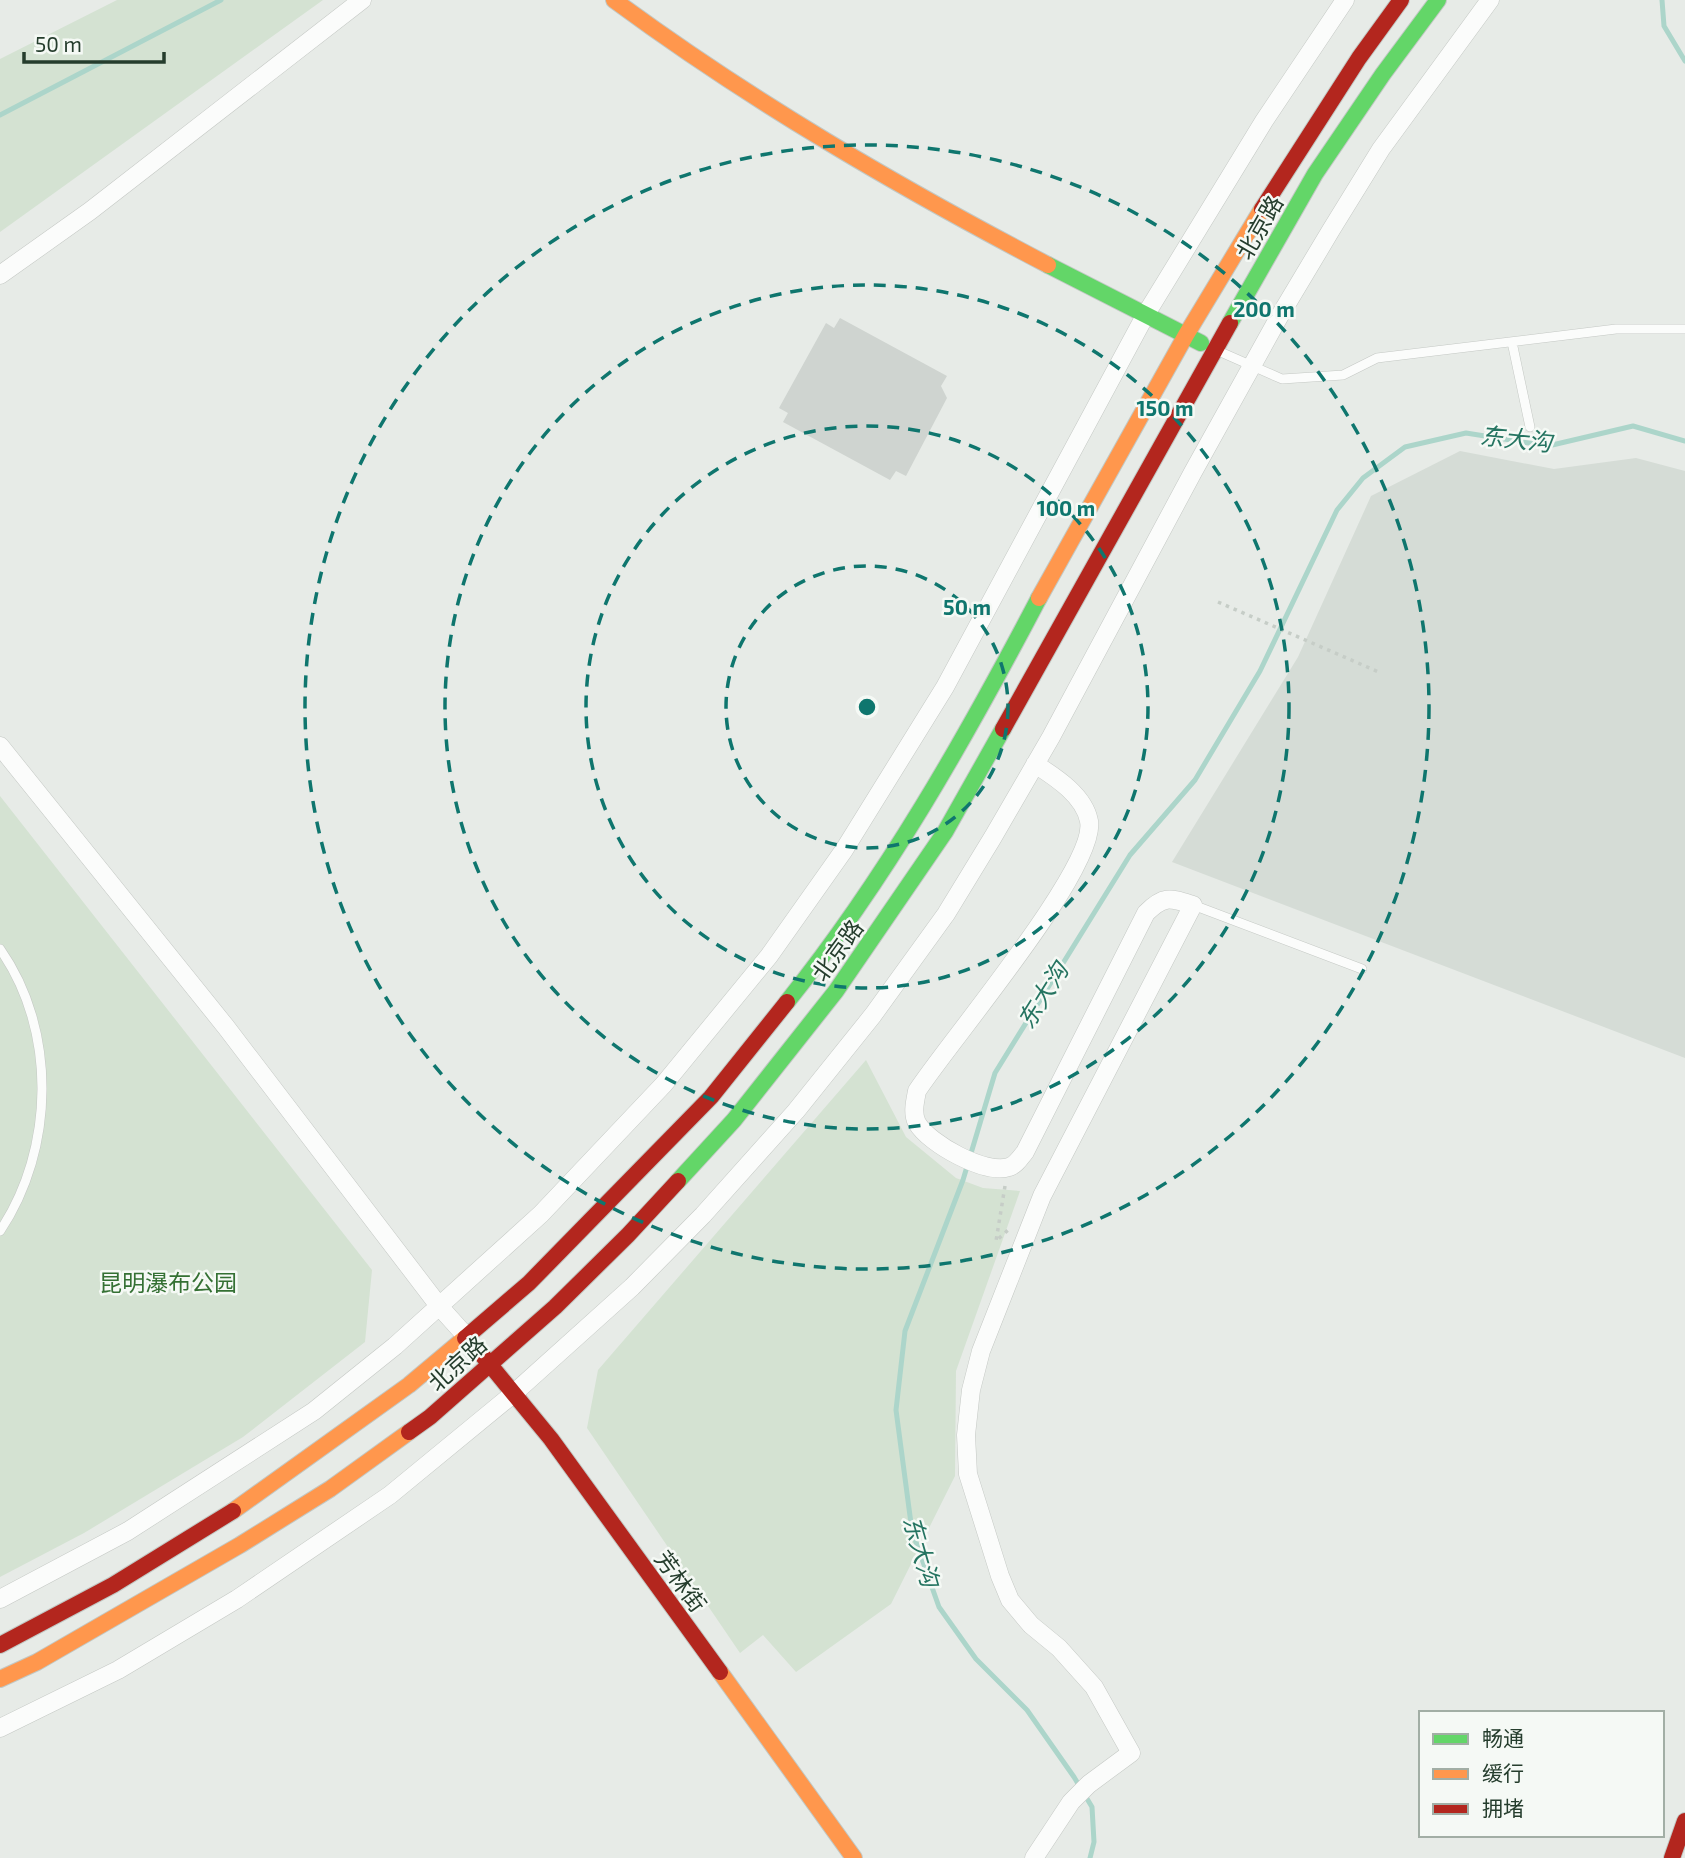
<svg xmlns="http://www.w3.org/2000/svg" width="1685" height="1858" font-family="'Exo 2','Noto Sans SC',sans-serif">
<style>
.built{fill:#d5dcd6}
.green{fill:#d4e2d2}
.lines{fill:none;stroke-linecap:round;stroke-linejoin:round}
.stream{stroke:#acd5ca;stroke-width:5}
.building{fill:#cfd4d0}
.lane-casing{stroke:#c4c8c4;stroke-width:10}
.street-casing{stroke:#c4c8c4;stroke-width:19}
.fast-casing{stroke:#c2c8c4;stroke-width:18}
.slow-casing{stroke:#c2c8c4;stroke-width:18}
.jam-casing{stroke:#c2c8c4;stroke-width:18}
.path{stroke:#c6cdc7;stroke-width:3.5;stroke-dasharray:3.5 5;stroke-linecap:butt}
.lane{stroke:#fbfcfb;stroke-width:9}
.street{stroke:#fbfcfb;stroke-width:18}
.fast{stroke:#63d668;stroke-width:16}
.slow{stroke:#ff974d;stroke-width:16}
.jam{stroke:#b3261e;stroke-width:16}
.ring{fill:none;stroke:#0f766e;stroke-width:3.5;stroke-dasharray:12 9}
.labels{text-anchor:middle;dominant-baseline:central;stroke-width:5;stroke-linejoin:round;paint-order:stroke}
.street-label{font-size:23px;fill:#253d2d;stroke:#f5f9f5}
.park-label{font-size:23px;fill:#347033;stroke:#f5f9f5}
.water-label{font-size:24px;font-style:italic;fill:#257461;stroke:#f5f9f5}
.centre{fill:#0f766e;stroke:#f5f9f5;stroke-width:3.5}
.ring-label{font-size:21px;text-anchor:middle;font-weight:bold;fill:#0f766e;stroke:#f5f9f5;stroke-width:5;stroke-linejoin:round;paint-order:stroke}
</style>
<rect width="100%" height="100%" fill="#e7ebe7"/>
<path class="built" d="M 1460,451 L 1554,469 L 1636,458 L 1685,471 L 1685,1058 L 1172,862 L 1298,657 L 1371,496 Z"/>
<path class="green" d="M 117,0 L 323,0 L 0,232 L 0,59 Z
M 0,796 L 372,1270 L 365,1342 L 243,1437 L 84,1533 L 0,1577 Z
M 866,1060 L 906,1137 L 956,1178 L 983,1188 L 1020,1191 L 956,1371 L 955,1476 L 891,1604 L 796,1672 L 763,1635 L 740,1653 L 587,1428 L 598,1370 Z"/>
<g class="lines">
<path class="stream" d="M 1662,0 L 1664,26 L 1685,61
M 0,115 L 221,0
M 1090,1858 L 1094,1842 L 1092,1807 L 1074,1777 L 1027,1710 L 976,1659 L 939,1607 L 912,1531 L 896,1410 L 905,1331 L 963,1180 L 995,1073 L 1130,855 L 1195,780 L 1260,671 L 1337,510 L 1363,478 L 1405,447 L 1466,433 L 1548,446 L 1633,426 L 1685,441"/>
</g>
<path class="building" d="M 840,318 L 947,376 L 941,386 L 947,398 L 906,476 L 896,471 L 890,480 L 783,422 L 788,413 L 779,408 L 826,323 L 834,328 Z"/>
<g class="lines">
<defs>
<path id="lane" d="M 1512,342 L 1530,427
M 1216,350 L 1282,379 L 1343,375 L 1377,358 L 1616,329 L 1685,329
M 1193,905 L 1362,969
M 0,949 C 57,1030 55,1149 0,1231"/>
<path id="street" d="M 0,275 L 90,211 L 362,0
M 0,746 L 226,1027 L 439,1306 L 465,1335
M 0,1599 L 128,1531 L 314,1411 L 395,1346 L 541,1214 L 664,1084 L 769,956 L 844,850 L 945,687 L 1146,314 L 1264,121 L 1345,0
M 0,1728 L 118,1670 L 237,1599 L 390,1495 L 513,1394 L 632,1287 L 703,1215 L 796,1111 L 873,1015 L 946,914 L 993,837 L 1051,737 L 1193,472 L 1279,317 L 1331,230 L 1381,149 L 1490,0
M 1034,1858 L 1071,1802 L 1089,1784 L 1131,1753 L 1094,1687 L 1059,1648 L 1031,1625 L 1010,1600 L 1000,1576 L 968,1474 L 966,1435 L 971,1390 L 981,1351 L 1042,1196 L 1193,905 C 1170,898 1164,895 1146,913 L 1025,1152 C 1020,1158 1016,1165 1009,1167 C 986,1175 929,1144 917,1123 C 912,1113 915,1102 917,1091 C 948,1043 1098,867 1089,821 C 1084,795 1055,777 1035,764"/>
<path id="fast" d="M 1048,265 L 1201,343
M 1230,323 L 1315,174 L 1383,74 L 1438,0
M 787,1002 C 887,877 965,739 1039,598
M 678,1181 L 734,1120 L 836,991 L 945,832 L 1003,729"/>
<path id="slow" d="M 614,0 C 751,101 897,186 1048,265
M 1039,598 L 1186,335 L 1262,209
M 233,1511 L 409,1385 L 465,1338
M 720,1672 L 854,1858
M 0,1679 L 37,1662 L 240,1545 L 330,1489 L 409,1432"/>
<path id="jam" d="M 1262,209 L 1359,58 L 1401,0
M 1003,729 L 1230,323
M 465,1338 L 529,1283 L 711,1097 L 787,1002
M 478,1350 L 551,1439 L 720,1672
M 409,1432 L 430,1417 L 555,1307 L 628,1235 L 678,1181
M 0,1645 L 113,1585 L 233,1511
M 1672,1858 L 1685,1821"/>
</defs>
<use href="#lane" class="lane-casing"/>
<use href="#street" class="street-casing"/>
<use href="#fast" class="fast-casing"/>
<use href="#slow" class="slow-casing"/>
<use href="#jam" class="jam-casing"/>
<path class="path" d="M 1218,602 L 1381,673
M 1005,1186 L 996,1241 L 1008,1230"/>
<use href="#lane" class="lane"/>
<use href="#street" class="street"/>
<use href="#fast" class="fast"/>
<use href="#slow" class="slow"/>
<use href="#jam" class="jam"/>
</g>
<g class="ring">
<circle cx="867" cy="707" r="141"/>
<circle cx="867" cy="707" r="281"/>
<circle cx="867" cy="707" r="422"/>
<circle cx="867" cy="707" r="562"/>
</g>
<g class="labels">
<g class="street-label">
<text transform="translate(1259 227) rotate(-60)">北京路</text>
<text transform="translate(837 950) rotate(-54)">北京路</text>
<text transform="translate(457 1363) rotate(-42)">北京路</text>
<text transform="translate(681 1581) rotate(54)">芳林街</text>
</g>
<g class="park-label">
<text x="168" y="1282">昆明瀑布公园</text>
</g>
<g class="water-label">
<text transform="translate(1516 438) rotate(6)">东大沟</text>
<text transform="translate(1042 995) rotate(-58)">东大沟</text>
<text transform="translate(922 1551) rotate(74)">东大沟</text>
</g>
</g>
<circle cx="867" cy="707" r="10" class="centre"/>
<g class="ring-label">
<text x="1264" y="317">200 m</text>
<text x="1165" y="416">150 m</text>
<text x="1066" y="516">100 m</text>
<text x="967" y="615">50 m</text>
</g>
<rect x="1419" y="1711" width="245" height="126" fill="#f5f9f5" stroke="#a2aea5" stroke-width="2"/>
<rect x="1433" y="1734" width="35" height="10" fill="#63d668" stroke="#a2aea5" stroke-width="2"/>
<text x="1482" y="1746" font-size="21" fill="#253d2d">畅通</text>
<rect x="1433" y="1769" width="35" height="10" fill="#ff974d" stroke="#a2aea5" stroke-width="2"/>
<text x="1482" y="1781" font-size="21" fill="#253d2d">缓行</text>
<rect x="1433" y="1804" width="35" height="10" fill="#b3261e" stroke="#a2aea5" stroke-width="2"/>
<text x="1482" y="1816" font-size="21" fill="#253d2d">拥堵</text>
<path d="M24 52v10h140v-10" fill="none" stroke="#253d2d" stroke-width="3.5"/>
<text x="35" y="52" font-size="21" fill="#253d2d" stroke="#f5f9f5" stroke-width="5" paint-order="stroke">50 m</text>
</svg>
